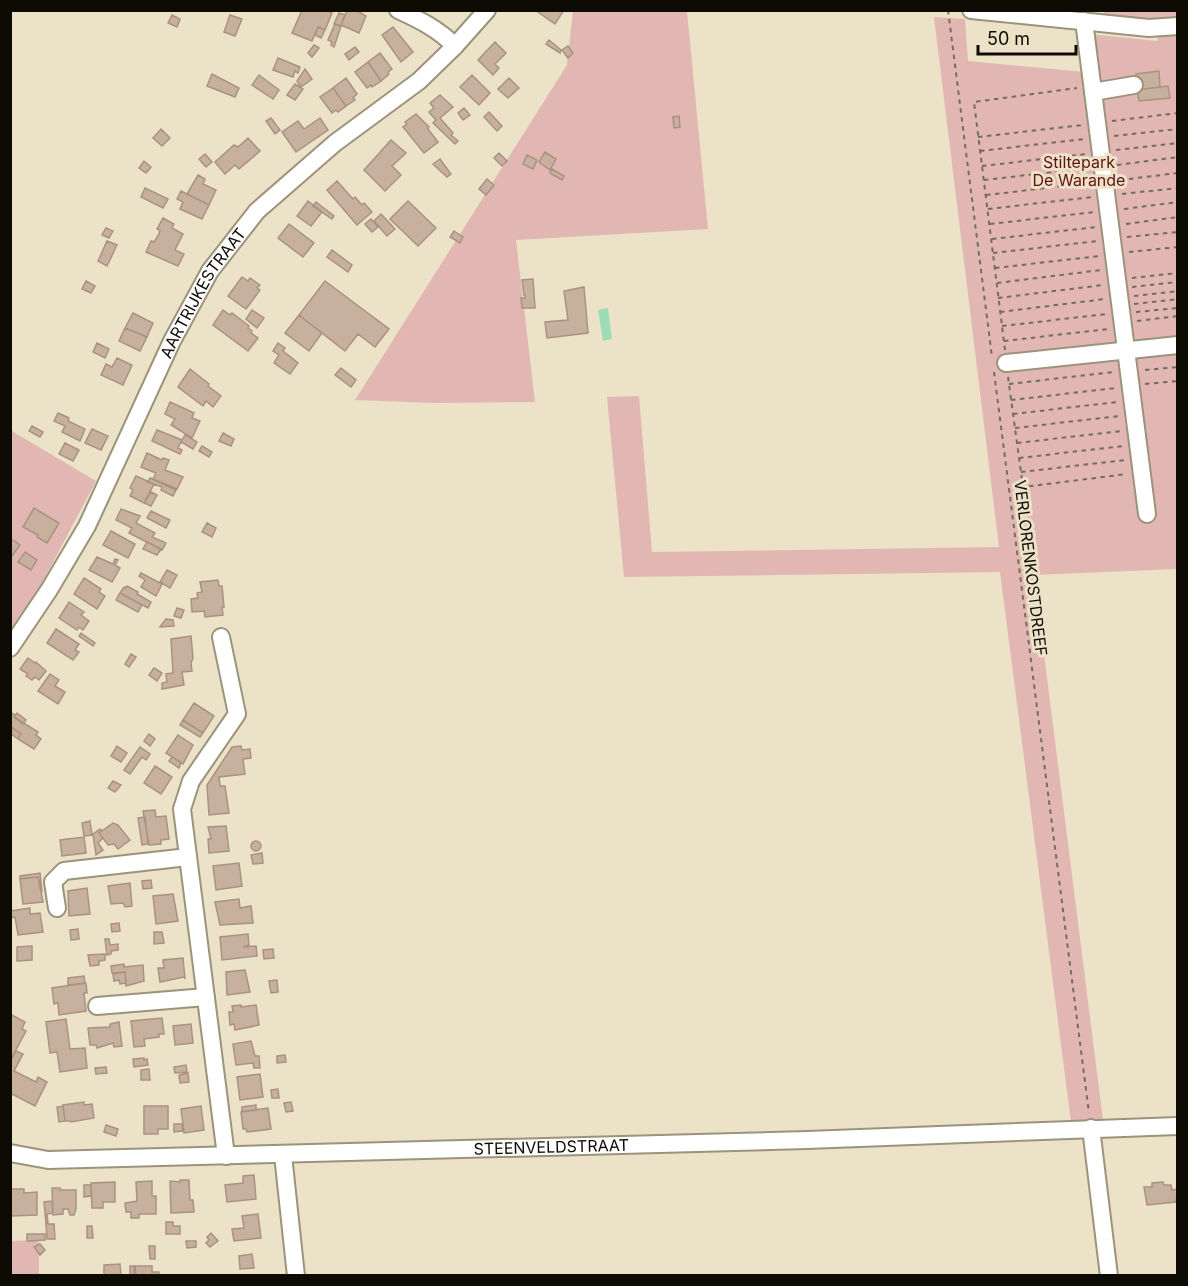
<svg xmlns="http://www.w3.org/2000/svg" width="1188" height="1286" font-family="Inter,sans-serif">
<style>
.green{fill:#e2b7b3}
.water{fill:#9cdcb6}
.building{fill:#c8b09f;stroke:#a99281;stroke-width:1.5}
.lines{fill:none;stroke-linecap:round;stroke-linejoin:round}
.minor-casing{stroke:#9c937b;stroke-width:20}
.path{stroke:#736d5d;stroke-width:2;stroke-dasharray:4.5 4.5;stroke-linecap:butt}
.minor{stroke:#fff;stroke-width:16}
.labels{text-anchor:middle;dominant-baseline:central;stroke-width:6;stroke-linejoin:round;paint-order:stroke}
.park-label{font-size:16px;fill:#631213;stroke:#ebe2c7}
.street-label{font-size:16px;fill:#0e0b04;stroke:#ebe2c7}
</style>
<rect width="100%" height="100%" fill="#ebe2c7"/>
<path class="green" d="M 573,11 L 687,11 L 708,229 L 516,240 L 535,402 L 434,403 L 355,400 L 567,65 Z
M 1104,11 L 1177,11 L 1177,18 L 1163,22 L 1103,18 Z
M 934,17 L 965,19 L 968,61 L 1095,73 L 1089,34 L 1157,41 L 1159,33 L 1177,30 L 1177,569 L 1034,575 L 1103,1120 L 1071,1122 L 1000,572 L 624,577 L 607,397 L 639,396 L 652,552 L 999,547 Z
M 10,430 L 96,481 L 23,619 L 10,636 Z
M 39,1240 L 39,1275 L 11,1275 L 10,1241 Z"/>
<path class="water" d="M 608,308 L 612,339 L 603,341 L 598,310 Z"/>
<path class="building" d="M 302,10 L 327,10 L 332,13 L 325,30 L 318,27 L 312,41 L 292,33 Z
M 347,10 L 356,10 L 366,16 L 359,33 L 341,25 Z
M 535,10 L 564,10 L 555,24 Z
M 339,13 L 345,15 L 341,26 L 334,24 Z
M 172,15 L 180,19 L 177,27 L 168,23 Z
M 230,15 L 242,19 L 235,36 L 224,32 Z
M 335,24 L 341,26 L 334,47 L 331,45 L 332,42 L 328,40 Z
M 318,27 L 325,30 L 321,38 L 315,35 Z
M 393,27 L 413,52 L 401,62 L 382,35 Z
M 549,40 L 561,50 L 560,53 L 546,44 Z
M 495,42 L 506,53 L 495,64 L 499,68 L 493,75 L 478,60 Z
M 314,45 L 319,48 L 312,57 L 308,53 Z
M 568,46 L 573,53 L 568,58 L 562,50 Z
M 355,47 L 359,52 L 349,60 L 345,54 Z
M 380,53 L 392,69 L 388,72 L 389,74 L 381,81 L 368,62 Z
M 278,58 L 300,67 L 298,73 L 295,71 L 293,77 L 273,70 Z
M 368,62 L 381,81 L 372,87 L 371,85 L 367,88 L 355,72 Z
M 305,69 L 312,79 L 301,87 L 297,81 Z
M 1159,71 L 1160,87 L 1137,90 L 1136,74 Z
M 212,74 L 239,88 L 235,97 L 207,86 Z
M 259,75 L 279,90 L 273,99 L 252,85 Z
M 472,75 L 490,93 L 479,105 L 460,87 Z
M 346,78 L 357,94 L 353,98 L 355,100 L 346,106 L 333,88 Z
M 509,78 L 519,88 L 508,98 L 498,89 Z
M 295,84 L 303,89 L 295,100 L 287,95 Z
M 1168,86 L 1170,98 L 1139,101 L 1137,90 Z
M 333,88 L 346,106 L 338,112 L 336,110 L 332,113 L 320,97 Z
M 440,95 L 453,107 L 440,118 L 453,133 L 451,135 L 458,141 L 455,144 L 433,123 L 436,120 L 429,112 L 434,108 L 430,103 Z
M 464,108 L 470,115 L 463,120 L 458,113 Z
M 489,112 L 502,126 L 497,131 L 484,117 Z
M 416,114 L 429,127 L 428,129 L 438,142 L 424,153 L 403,127 L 407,124 L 405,122 Z
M 679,116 L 680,127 L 674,128 L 673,117 Z
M 271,118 L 280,130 L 275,134 L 266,121 Z
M 320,118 L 328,130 L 296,152 L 282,132 L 298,121 L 304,129 Z
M 161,129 L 170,138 L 162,146 L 153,138 Z
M 248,138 L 260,151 L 239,169 L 235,165 L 225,174 L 215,162 L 234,145 L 238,147 Z
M 391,140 L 406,153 L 392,166 L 401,175 L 385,191 L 364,170 Z
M 545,152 L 556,159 L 550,170 L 539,162 Z
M 499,153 L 507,161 L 502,166 L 494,158 Z
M 205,154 L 212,162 L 206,167 L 199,159 Z
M 527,155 L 537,160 L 533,169 L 523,164 Z
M 440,159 L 451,174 L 447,177 L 433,164 Z
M 144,161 L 151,167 L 146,173 L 139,168 Z
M 552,169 L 564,176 L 562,180 L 550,173 Z
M 198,175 L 205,179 L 203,184 L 216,190 L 209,205 L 187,194 Z
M 487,179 L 494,185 L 486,195 L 479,189 Z
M 337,181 L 353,199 L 355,197 L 362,205 L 364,203 L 372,212 L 357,225 L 327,190 Z
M 145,188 L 168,199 L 163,208 L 141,197 Z
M 181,191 L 209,205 L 202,219 L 180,209 L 183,202 L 177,199 Z
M 308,201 L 322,212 L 311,226 L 297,216 Z
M 408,201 L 436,228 L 418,246 L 390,219 Z
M 316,202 L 334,216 L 332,219 L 313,206 Z
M 381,214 L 395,229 L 387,236 L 374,221 Z
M 163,218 L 174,224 L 172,228 L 183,234 L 175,250 L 184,254 L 178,266 L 146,252 L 151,241 L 154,242 L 159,234 L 160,230 L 157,229 Z
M 371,219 L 378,227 L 372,232 L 365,224 Z
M 289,224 L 314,243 L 303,257 L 278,238 Z
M 106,228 L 113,231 L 109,238 L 102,235 Z
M 454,231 L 463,237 L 460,243 L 450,237 Z
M 107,241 L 117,245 L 107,266 L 98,261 Z
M 332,250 L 352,265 L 348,272 L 327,257 Z
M 242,277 L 248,281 L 250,278 L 260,285 L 257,288 L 260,290 L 246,309 L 228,296 Z
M 533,279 L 535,308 L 522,308 L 521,298 L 525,298 L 525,295 L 524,295 L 522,280 Z
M 86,281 L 95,286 L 91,293 L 82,289 Z
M 325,281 L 389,329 L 375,347 L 358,334 L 345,351 L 299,315 Z
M 584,287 L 588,333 L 547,338 L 545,322 L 568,320 L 564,291 Z
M 223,310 L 230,315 L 232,313 L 249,326 L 248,328 L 252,331 L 251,333 L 258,338 L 248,351 L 213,325 Z
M 252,310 L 264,318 L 257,328 L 246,319 Z
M 133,313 L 153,323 L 147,337 L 125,328 Z
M 299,315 L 322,333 L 309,351 L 285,333 Z
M 125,328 L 147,337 L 140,351 L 119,341 Z
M 97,343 L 109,349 L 105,358 L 93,352 Z
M 278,343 L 285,348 L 283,351 L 298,363 L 290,374 L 274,363 L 279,355 L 273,351 Z
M 117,358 L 132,365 L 123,385 L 101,375 L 106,364 L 112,367 Z
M 341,368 L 356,380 L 351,387 L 335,375 Z
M 190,369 L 209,384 L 208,386 L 221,396 L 213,407 L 206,401 L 203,406 L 178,387 Z
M 170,402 L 194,413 L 192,418 L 200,421 L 192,438 L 171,425 L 175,419 L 165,414 Z
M 58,413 L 69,418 L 68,421 L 85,429 L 80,441 L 62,432 L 65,426 L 54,421 Z
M 32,426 L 43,432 L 40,437 L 29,431 Z
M 92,429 L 108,436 L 101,450 L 85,443 Z
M 157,430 L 182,440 L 178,448 L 182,450 L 180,454 L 152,441 Z
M 223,433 L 234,439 L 231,446 L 219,441 Z
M 185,435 L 197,442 L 193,449 L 181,442 Z
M 65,443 L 79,450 L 73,461 L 59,454 Z
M 202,446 L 212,452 L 209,457 L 199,451 Z
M 147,453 L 162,460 L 163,458 L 169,460 L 165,470 L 183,477 L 177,489 L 153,479 L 156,473 L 141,467 Z
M 136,476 L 154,484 L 144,503 L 130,496 L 133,490 L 130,488 Z
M 150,478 L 176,490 L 173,496 L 161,490 L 162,487 L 148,482 Z
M 151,492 L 157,495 L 151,506 L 144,503 Z
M 34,508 L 59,523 L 47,543 L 37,537 L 38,535 L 23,527 Z
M 121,509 L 140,516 L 136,523 L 155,533 L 152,537 L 166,543 L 162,550 L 129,533 L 132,528 L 116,520 Z
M 151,511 L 170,520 L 166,528 L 147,518 Z
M 207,523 L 216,528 L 212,537 L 202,532 Z
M 111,531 L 135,544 L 128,558 L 103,545 Z
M 10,538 L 20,545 L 12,556 L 10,554 Z
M 147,542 L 161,549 L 157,555 L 143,549 Z
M 25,552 L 37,560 L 31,570 L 18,562 Z
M 97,557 L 113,564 L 115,559 L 118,560 L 115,565 L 120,568 L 112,582 L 89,570 Z
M 167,570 L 177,575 L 170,588 L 160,582 Z
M 141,573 L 162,584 L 156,596 L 141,587 L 145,580 L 139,576 Z
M 84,578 L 101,589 L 99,592 L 105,596 L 97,609 L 74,594 Z
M 218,580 L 219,586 L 222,586 L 224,607 L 222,607 L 223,615 L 205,617 L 204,611 L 192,612 L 191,599 L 198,598 L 197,593 L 202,592 L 200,582 Z
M 127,586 L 138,592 L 137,594 L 151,602 L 148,608 L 120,593 L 124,587 L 126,588 Z
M 120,593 L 142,605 L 138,612 L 116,600 Z
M 69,602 L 84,612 L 81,615 L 89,621 L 83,630 L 79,627 L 77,630 L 59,618 Z
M 177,608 L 184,610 L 181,618 L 174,616 Z
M 166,619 L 173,620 L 174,626 L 160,627 Z
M 56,629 L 79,644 L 75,650 L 79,652 L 73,660 L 47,643 Z
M 81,633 L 95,643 L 93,646 L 79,636 Z
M 191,636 L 193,658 L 191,663 L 192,671 L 182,672 L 184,685 L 162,689 L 162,683 L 167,682 L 166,674 L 173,673 L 171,639 Z
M 131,654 L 136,657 L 129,667 L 125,664 Z
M 28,658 L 35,663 L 36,662 L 46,671 L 39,680 L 35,677 L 32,680 L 26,676 L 28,674 L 20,669 Z
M 154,668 L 162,673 L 157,681 L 149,675 Z
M 50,674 L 59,680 L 55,686 L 65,692 L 58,704 L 38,691 Z
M 194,703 L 214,716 L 203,733 L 183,720 Z
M 10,712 L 15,715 L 14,717 L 38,732 L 36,735 L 41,739 L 34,749 L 18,739 L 21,734 L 10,726 Z
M 17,713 L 26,720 L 23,724 L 14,717 Z
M 183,720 L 203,733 L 200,737 L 180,725 Z
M 10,726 L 21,734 L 18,739 L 10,733 Z
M 149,734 L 155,739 L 150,746 L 144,741 Z
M 178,735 L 193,745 L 183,764 L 166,753 Z
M 117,746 L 127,753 L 121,762 L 111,756 Z
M 241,746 L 242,750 L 250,749 L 251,758 L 243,759 L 245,774 L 219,777 L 220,786 L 225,786 L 229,813 L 209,815 L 207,785 L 232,747 Z
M 140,747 L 150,754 L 146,760 L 142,757 L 130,774 L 124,770 Z
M 172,757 L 181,763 L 179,768 L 169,761 Z
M 155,766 L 172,777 L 161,794 L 144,783 Z
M 113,781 L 121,785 L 115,792 L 108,788 Z
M 155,810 L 156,817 L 166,816 L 169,839 L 161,840 L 161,844 L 149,845 L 143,811 Z
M 145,817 L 148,844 L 142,845 L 138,818 Z
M 90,821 L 92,835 L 84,836 L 82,823 Z
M 113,823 L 118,825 L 130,840 L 118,849 L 114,844 L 108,845 L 99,833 Z
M 226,826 L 229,851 L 209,853 L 208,839 L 211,839 L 208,827 Z
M 100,829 L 102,831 L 99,833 L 103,838 L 98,843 L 103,850 L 96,855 L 93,834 Z
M 84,837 L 86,853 L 62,856 L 60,840 Z
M251 846a5 5 0 1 1 10 0a5 5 0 1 1-10 0Z
M 262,853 L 263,863 L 253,864 L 251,855 Z
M 239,863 L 242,886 L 216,890 L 213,866 Z
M 40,873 L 42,892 L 38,877 L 20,879 L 20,876 Z
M 38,877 L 43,902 L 23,904 L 20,879 Z
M 151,880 L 152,888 L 143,889 L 142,881 Z
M 130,883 L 132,906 L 125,907 L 123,903 L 111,904 L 108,886 Z
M 87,888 L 90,914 L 69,916 L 68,891 Z
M 173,894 L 178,921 L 156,924 L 153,896 Z
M 239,899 L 240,908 L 251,906 L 253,923 L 220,925 L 215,902 Z
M 30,908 L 30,914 L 40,913 L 43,932 L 18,935 L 15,917 L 10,918 L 10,911 Z
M 119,923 L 120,931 L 112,932 L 111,924 Z
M 78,929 L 79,939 L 71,940 L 70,930 Z
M 154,932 L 162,932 L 164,943 L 154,944 Z
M 248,934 L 249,945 L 243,947 L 256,946 L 257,956 L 222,960 L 220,937 Z
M 105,939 L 109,939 L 110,945 L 118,944 L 118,950 L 111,951 L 111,954 L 107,955 Z
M 32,946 L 32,960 L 17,961 L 17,947 Z
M 273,949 L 274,958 L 264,959 L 263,950 Z
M 105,954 L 105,960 L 99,961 L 99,965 L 90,966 L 88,955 Z
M 183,958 L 185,979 L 184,977 L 160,982 L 158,968 L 164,968 L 163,960 Z
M 124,964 L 124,967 L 143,965 L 144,981 L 126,986 L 125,972 L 112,973 L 111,966 Z
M 245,970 L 250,992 L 227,995 L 226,972 Z
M 125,972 L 126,983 L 120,984 L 119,980 L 114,981 L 113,974 Z
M 84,976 L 85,983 L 68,985 L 68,978 Z
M 277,980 L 278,992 L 271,993 L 269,981 Z
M 86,983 L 87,993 L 84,993 L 86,1011 L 59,1015 L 58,1003 L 54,1004 L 52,988 Z
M 241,1005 L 241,1007 L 256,1005 L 259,1025 L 235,1030 L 234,1024 L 230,1025 L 229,1012 L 233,1012 L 232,1006 Z
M 10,1014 L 25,1022 L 22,1029 L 26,1031 L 10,1061 Z
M 162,1018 L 164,1034 L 159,1034 L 159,1037 L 144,1039 L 145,1046 L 134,1047 L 131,1021 Z
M 66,1019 L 70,1049 L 85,1048 L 87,1068 L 60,1072 L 57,1052 L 50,1053 L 46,1022 Z
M 119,1022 L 122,1046 L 114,1047 L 113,1043 L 97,1048 L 96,1045 L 90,1045 L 88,1028 L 110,1027 L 110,1024 Z
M 191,1024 L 193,1043 L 175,1045 L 173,1026 Z
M 251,1041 L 255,1056 L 259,1056 L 260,1068 L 254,1068 L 253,1063 L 236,1065 L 233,1044 Z
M 16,1051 L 23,1054 L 14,1071 L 36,1082 L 38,1077 L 47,1082 L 35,1106 L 10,1093 L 10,1061 Z
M 285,1055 L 286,1062 L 277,1063 L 277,1056 Z
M 144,1058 L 144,1060 L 147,1059 L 148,1065 L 134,1067 L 133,1059 Z
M 186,1065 L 187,1072 L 175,1073 L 174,1067 Z
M 106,1067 L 107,1073 L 96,1074 L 95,1068 Z
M 149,1069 L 150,1080 L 141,1080 L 141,1070 Z
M 188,1073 L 189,1082 L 180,1083 L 179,1075 Z
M 260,1074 L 263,1097 L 240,1100 L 237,1077 Z
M 278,1089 L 279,1098 L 272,1098 L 271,1090 Z
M 84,1102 L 84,1105 L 92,1104 L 94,1118 L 71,1122 L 70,1121 L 65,1121 L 63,1105 Z
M 291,1102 L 293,1111 L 286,1112 L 284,1103 Z
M 256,1105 L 256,1110 L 242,1112 L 242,1107 Z
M 63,1106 L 65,1121 L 59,1122 L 57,1107 Z
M 144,1106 L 168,1106 L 168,1129 L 158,1129 L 158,1134 L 144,1134 Z
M 201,1106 L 204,1130 L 184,1133 L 181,1109 Z
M 268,1108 L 271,1129 L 247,1132 L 246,1129 L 243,1129 L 241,1112 Z
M 174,1124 L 182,1124 L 183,1131 L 174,1132 Z
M 106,1125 L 118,1129 L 116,1136 L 104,1132 Z
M 254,1175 L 256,1199 L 227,1202 L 225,1185 L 243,1183 L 243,1176 Z
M 180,1180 L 189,1180 L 190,1200 L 193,1200 L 194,1212 L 171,1213 L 170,1181 L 180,1182 Z
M 152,1181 L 152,1196 L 156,1196 L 156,1214 L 139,1214 L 139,1218 L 131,1218 L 131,1212 L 126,1212 L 125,1203 L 137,1201 L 136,1182 Z
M 115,1182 L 115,1202 L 103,1202 L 103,1208 L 92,1208 L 91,1183 Z
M 1163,1182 L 1164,1185 L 1171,1185 L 1172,1190 L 1178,1189 L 1176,1202 L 1147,1205 L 1144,1187 L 1152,1187 L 1152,1183 Z
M 84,1185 L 91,1185 L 91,1196 L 84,1197 Z
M 52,1188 L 60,1188 L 60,1190 L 76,1190 L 76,1209 L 74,1215 L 70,1215 L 68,1209 L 63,1209 L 63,1214 L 53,1215 Z
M 11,1189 L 24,1189 L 24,1193 L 37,1192 L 37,1215 L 11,1216 Z
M 52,1201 L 53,1213 L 47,1214 L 48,1223 L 46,1223 L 44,1202 Z
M 258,1214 L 261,1238 L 234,1241 L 232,1229 L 244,1228 L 242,1216 Z
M 166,1222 L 173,1222 L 173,1226 L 180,1226 L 180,1234 L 166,1234 Z
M 46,1224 L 54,1224 L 55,1239 L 47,1239 Z
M 87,1226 L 92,1226 L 93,1238 L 87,1238 Z
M 211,1233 L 218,1241 L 210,1247 L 206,1243 L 209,1240 L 207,1237 Z
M 27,1234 L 45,1234 L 45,1240 L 27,1241 Z
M 186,1241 L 196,1241 L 196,1247 L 187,1248 Z
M 40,1244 L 45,1250 L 40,1255 L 34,1247 Z
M 149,1246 L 155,1246 L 155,1259 L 150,1259 Z
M 252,1254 L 254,1268 L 240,1269 L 239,1256 Z
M 120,1264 L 121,1276 L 104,1276 L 104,1265 Z
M 130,1266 L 134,1266 L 134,1275 L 136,1275 L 135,1266 L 152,1266 L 152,1272 L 159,1272 L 159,1276 L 130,1276 Z"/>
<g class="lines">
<defs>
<g id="minor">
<path d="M 398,10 C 420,20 438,29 455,46"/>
<path d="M 971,10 L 1149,28 L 1178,26"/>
<path d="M 1084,21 L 1147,514"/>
<path d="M 1093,92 L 1134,85"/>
<path d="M 1006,363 L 1178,345"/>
<path d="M 221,637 L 237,714 L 191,781 L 182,809 L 226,1156"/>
<path id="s1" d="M 10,648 L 49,590 L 87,526 L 172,341 L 210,271 L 257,211 L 335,143 L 419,81 L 455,46 L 487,10"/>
<path d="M 57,908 L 53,882 L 64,871 L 188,857"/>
<path d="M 97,1006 L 206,997"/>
<path d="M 1091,1128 L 1109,1276"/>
<path id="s2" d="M 10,1153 L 48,1160 L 807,1140 L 1178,1126"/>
<path d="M 283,1155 L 296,1276"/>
</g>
</defs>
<use href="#minor" class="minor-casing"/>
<path class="path" d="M 948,10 L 992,357
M 1112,121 L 1178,113
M 1114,136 L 1178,129
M 978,137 L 1082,125
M 1116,150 L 1178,143
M 980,151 L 1084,139
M 1117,165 L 1178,157
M 982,166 L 1086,154
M 984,180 L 1088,168
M 1120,180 L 1178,173
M 1122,194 L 1178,188
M 986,195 L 1090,183
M 988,209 L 1092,197
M 1124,209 L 1178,202
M 990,224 L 1094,212
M 1126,224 L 1178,217
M 1127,237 L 1178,232
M 992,239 L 1096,227
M 1129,252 L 1178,247
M 993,253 L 1098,241
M 995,268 L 1099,256
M 1132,278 L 1178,273
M 997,283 L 1101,270
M 1132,287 L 1178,282
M 1134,296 L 1178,291
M 998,298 L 1103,285
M 1134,304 L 1178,299
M 1000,312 L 1105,299
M 1136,312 L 1178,308
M 1137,321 L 1178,316
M 1002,326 L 1107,314
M 1004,341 L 1108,329
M 1005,350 L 974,102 L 1077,88
M 1145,370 L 1178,367
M 994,372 L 1089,1113
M 1008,377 L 1023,487 L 1127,474
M 1009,384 L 1113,372
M 1145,384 L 1178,381
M 1011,400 L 1116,388
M 1013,414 L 1117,402
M 1015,428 L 1119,416
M 1017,443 L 1121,431
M 1019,458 L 1123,446
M 1021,472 L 1125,460"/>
<use href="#minor" class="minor"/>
</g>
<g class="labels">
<g class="park-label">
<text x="1079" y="162">Stiltepark<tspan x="1079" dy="18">De Warande</tspan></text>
</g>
<g class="street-label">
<text stroke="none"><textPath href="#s1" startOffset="405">AARTRIJKESTRAAT</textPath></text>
<text transform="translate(1031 568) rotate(83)">VERLORENKOSTDREEF</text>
<text stroke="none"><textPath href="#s2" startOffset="542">STEENVELDSTRAAT</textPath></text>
</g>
</g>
<rect width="1188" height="1286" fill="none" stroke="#0e0b04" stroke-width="24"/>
<path d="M978 45v9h98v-9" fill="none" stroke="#0e0b04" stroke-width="3"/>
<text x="987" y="45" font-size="18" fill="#0e0b04" stroke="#ebe2c7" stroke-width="4.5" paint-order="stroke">50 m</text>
</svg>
